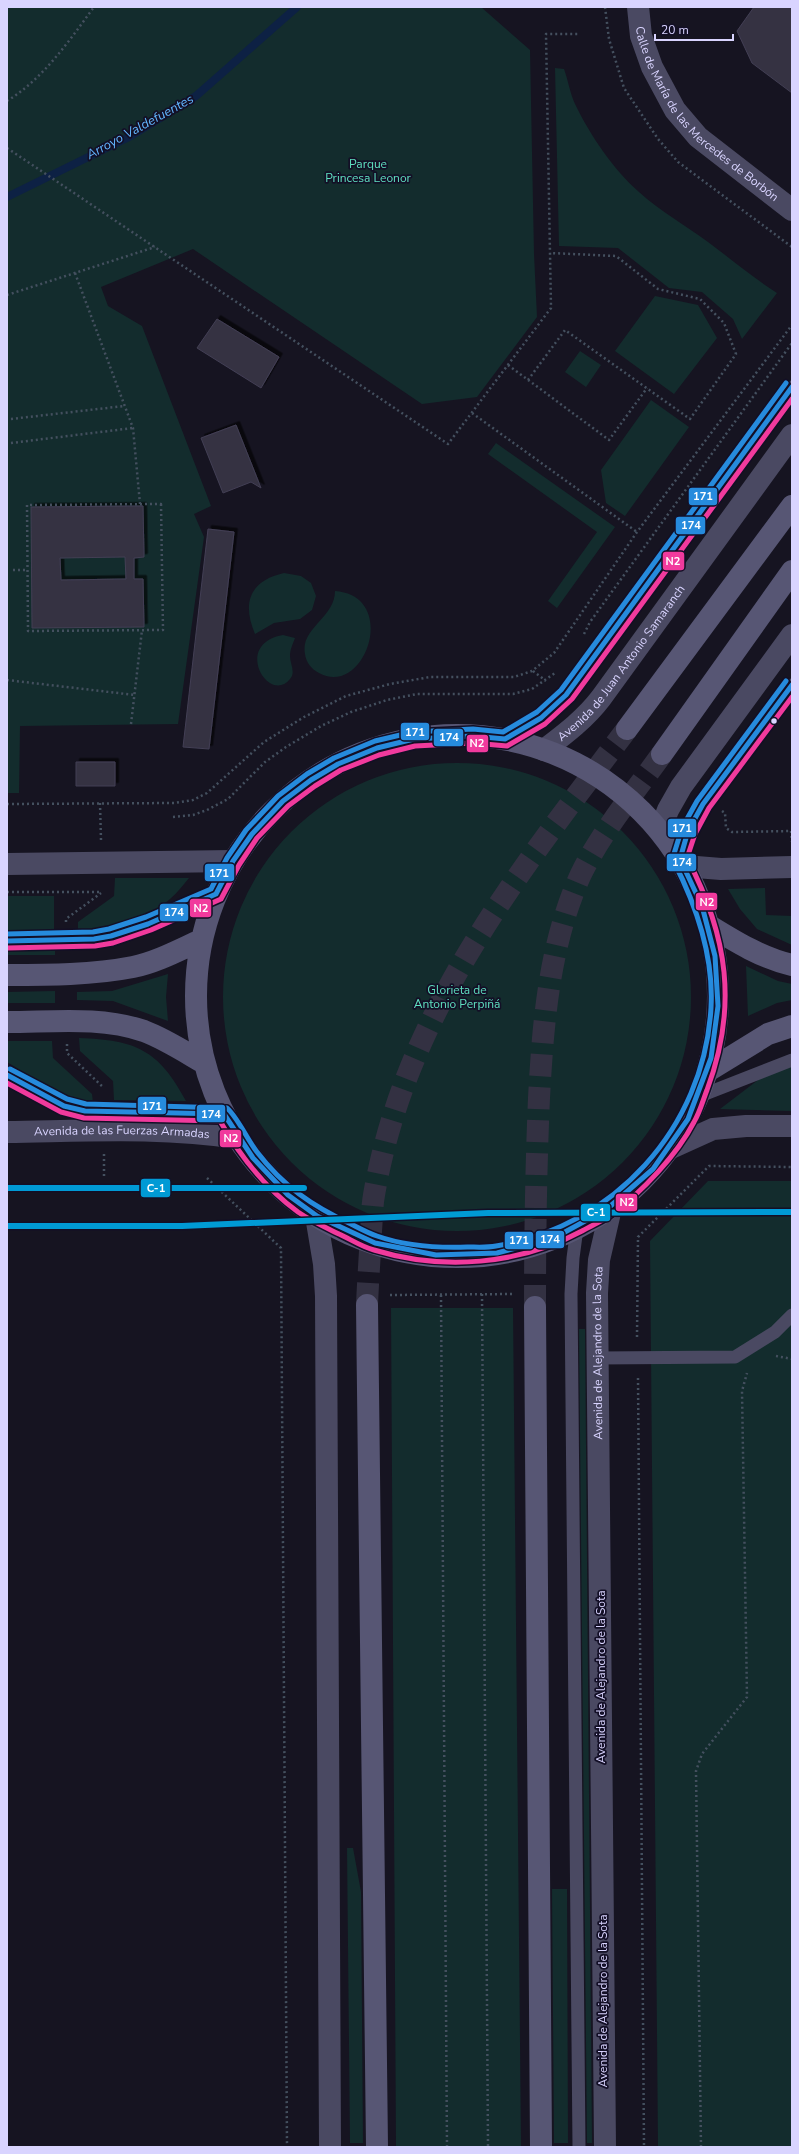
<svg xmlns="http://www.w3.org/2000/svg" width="799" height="2154" font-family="'Nunito Sans',sans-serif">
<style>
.green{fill:#132c2d}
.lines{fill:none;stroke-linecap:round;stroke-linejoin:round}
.stream{stroke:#0d2144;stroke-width:8}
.building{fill:#343243;stroke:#433f54;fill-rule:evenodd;filter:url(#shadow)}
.secondary-tunnel{stroke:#333142;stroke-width:22;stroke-dasharray:22 11;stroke-linecap:butt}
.path{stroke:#44505f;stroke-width:2.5;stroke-dasharray:2 3;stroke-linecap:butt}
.lane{stroke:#4a4962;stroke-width:13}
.street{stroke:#4a4962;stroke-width:22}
.secondary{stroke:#575674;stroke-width:22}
.bus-1-casing{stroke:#130f26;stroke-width:8}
.bus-2-casing{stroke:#130f26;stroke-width:8}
.bus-3-casing{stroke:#130f26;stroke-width:8}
.bus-1{stroke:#268bdd;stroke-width:5}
.bus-2{stroke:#f13a9d;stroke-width:5}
.bus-3{stroke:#268bdd;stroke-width:5}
.rail-1-casing{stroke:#130f26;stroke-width:9}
.rail-1{stroke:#009ad5;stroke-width:6}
.bus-dot{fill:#d9d4ff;stroke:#130f26;stroke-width:1.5}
.labels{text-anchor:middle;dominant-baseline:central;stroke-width:3.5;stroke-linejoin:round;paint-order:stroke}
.street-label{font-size:12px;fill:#d9d4ff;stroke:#130f26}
.park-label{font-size:12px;fill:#5fe0c0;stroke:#130f26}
.water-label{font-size:13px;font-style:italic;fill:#62b6ff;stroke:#130f26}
.line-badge{stroke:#130f26;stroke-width:1.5}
.badge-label{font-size:11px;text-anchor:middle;font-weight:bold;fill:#fff}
</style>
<defs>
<filter id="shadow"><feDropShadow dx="3.5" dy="-3.5" stdDeviation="0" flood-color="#0009"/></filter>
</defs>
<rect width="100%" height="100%" fill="#161421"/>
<path class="green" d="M 7,7 L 481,7 L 530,50 L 534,254 L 537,317 L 477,397 L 422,404 L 193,249 L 101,287 L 108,306 L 142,326 L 211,506 L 194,514 L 204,537 L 178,724 L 20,726 L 19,793 L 7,793 Z
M 555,68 L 564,69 C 568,80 570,93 575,104 C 590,135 613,169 639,192 C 660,211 685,225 708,242 C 731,259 752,277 777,293 L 742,339 L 733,319 L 702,292 L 669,288 L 618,248 L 559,246 Z
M 655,296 L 698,305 L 717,338 L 674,394 L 615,351 Z
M 580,351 L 601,365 L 586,387 L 565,372 Z
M 651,400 L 689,427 L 625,516 L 606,503 L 601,470 Z
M 496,443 L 615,527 L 557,608 L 548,601 L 597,532 L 488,454 Z
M 284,573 L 301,576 L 311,583 L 316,596 L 312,610 L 300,619 L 274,623 L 255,634 C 242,603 249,581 284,573 Z
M 335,591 C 400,596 365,698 319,673 C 311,669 306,662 305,654 C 300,628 335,618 335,591 Z
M 283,635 L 295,638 C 293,644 290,649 290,656 C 290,664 296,672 290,679 C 269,705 232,644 283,635 Z
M223 997a234 234 0 1 1 468 0a234 234 0 1 1-468 0Z
M 115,878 L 189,878 C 183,885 177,893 170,899 C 145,921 110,931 78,932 L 78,922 L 114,896 Z
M 765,888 L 766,915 L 792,916 L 792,945 L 757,929 L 740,909 L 728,889 Z
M 7,896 L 54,896 L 54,932 L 7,933 Z
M 55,947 L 55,955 L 7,955 L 7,948 Z
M 746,966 L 778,981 L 792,984 L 792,1000 L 777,1003 L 748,1016 Z
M 168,974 L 166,997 L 168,1021 L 113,1001 L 77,1000 L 77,992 L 112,991 Z
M 55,991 L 55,1003 L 7,1003 L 7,992 Z
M 79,1038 C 136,1040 159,1050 186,1101 L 114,1100 L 113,1081 L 80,1051 Z
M 7,1041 L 52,1041 L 53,1058 L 92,1094 L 93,1103 L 78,1101 L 59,1094 L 7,1062 Z
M 792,1065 L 792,1111 L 720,1109 L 758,1080 Z
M 708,1181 L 792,1181 L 792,2147 L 658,2147 L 650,1241 Z
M 391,1308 L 513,1308 L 521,2147 L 396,2147 Z
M 579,1329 L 585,1329 L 592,2143 L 587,2143 Z
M 347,1848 L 353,1848 L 361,1892 L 363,2143 L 350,2143 Z
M 552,1889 L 567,1889 L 568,2143 L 554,2143 Z"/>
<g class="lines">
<path class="stream" d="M 7,197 L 129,137 L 196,96 L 297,7"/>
</g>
<path class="building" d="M 754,7 L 792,7 L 792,93 L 752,63 L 737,31 Z
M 217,319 L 279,357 L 261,388 L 197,348 Z
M 236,425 L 261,488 L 251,482 L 223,493 L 201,438 Z
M 143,506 L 144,557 L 134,558 L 134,579 L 143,579 L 144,627 L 32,628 L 31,507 ZM 125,557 L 126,579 L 61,580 L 60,558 Z
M 208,529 L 234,532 L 209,749 L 183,747 Z
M 76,762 L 115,762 L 115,786 L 76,786 Z"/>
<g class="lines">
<path class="secondary-tunnel" d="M 367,1305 C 368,1280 370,1255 371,1231 C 372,1219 372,1206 374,1195 C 405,1013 519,872 627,729
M 535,1307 C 535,1237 536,1168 539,1098 C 543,1023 549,944 581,874 C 602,831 634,793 662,754"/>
<path class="path" d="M 605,7 L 609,39 L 624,88 L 658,139 L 678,162 L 792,247
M 7,101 C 43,79 69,41 94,7
M 7,148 L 448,444 L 551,308 L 546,34 L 579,34
M 75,273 L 133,428 L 140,504
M 7,295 L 155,247
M 508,365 L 609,440 L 647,388
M 528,380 L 565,330 L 690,419 L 736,354 L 724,323 L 700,299 L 658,289 L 616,256 L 550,253
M 472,413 L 637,532
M 11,419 L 124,406
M 11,443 L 133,428
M 161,504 L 163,630 L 28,631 L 27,505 Z
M 13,570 L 28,570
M 584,634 L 590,622 L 792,343
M 533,671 L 546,681
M 7,680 L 135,695
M 131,724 L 142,630
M 100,803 L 101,840
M 7,804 L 174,803 L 193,800 L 207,793 L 264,742 L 304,717 L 346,696 L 390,684 L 430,677 L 514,677 L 532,671 L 554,653 L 637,532 L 792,325
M 722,811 L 725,813 L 726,828 L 732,832 L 792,831
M 173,817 L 193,815 L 207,810 L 228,799 L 265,762 L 286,747 L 321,726 L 351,712 L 387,700 L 417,694 L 513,694 L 532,689 L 555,673
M 791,831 L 792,842
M 7,892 L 102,892
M 66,922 L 66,919 L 101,893
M 67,1044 L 67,1053 L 104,1088
M 104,1154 L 104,1178
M 207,1178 L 281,1248 L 287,2147
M 482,1294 L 488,2147
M 390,1295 L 515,1294
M 441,1295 L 447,2147
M 637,1337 L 638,1237 L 709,1166 L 792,1167
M 776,1356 L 792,1359
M 638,1378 L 644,2147
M 701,2147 L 696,1771 L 702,1754 L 747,1697 L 742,1391 L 747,1373"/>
<path class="lane" d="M 505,739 L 541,718 L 562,700 L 792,387
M 680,859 L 688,831 L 703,804 L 792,685
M 7,941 C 41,941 78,944 111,936 C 148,928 182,909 216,894
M 7,1075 L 64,1106 L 85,1111 L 224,1114
M 700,1096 L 792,1060
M 577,1228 L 573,1258 L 571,1294 L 579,2147
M 598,1358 L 735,1357 L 775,1332 L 792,1315"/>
<g class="street">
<path id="s1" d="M 638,7 L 641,36 L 652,67 L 675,110 L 698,137 L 792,210"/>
<path id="s2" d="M 544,750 C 565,734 585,719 601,698 L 792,435"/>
<path d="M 660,831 L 668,810 L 681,787 L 792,635"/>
<path d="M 7,864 L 233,861"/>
<path d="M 684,866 L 721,869 L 792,867"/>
<path id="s3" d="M 7,1132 C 83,1131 162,1126 237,1138"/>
<path d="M 671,1148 L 713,1129 L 746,1126 L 792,1126"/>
<path d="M 316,1216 L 324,1264 L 326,1296 L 330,2147"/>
<path id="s4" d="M 605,2147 L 597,1293 L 599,1260 L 611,1208"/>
</g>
<path class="secondary" d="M 627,729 L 792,506
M196 996a261 261 0 1 1 522 0a261 261 0 1 1-522 0Z
M 662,754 L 792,571
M 710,926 C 736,942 762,958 792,965
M 7,975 C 49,975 92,975 133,967 C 157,962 179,950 201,940
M 7,1022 C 52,1022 101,1016 144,1031 C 165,1039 185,1052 204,1063
M 708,1071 L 768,1034 L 792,1026
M 367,1305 L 377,2147
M 535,1307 L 541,2147"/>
<defs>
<path id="bus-1" d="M 7,941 L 94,939 L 111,936 L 148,924 L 216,894 L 233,861 L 252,834 L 283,801 L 311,780 L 338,764 L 377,748 L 414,739 L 473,736 L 505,739 L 541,718 L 566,695 L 792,387
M 7,1075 L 64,1106 L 85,1111 L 224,1114 L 253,1158 L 288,1195 L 317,1216 L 375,1243 L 436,1255 L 497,1253 L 554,1238 L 607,1209 L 653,1169 L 688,1119 L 711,1058 L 718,1006 L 715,956 L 702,906 L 680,859 L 688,831 L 703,804 L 792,685"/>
<path id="bus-2" d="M 7,948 L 95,946 L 113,943 L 151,930 L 221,899 L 239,865 L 257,838 L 288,806 L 315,786 L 341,770 L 379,755 L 415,746 L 473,743 L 507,746 L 545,724 L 572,699 L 792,399
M 7,1083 L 61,1112 L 84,1118 L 220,1121 C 240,1156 265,1188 298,1212 C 311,1221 325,1227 339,1234 C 350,1239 362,1247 374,1250 C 443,1271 519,1265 582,1231 C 592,1225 603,1221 612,1214 C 642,1192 677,1155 694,1122 C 700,1112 703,1100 707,1090 C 738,1007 728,936 687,858 L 695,834 L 709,808 L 792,697"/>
<path id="bus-3" d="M 7,934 L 93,932 L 109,929 L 146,917 L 211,889 L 227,858 L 246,830 L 278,796 L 307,774 L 334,758 L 375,741 L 413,732 L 473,729 L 503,732 L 537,712 L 561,690 L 786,383
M 10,1069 L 67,1099 L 86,1104 L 227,1108 C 238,1118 247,1139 257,1152 C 283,1186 312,1206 351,1224 C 359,1228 368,1233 377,1236 C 405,1246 437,1248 467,1247 C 476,1247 486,1248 496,1246 C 614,1227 704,1128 711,1008 C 714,956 697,907 674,862 L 673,857 L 682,828 L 697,801 L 786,681"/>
</defs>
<use href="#bus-1" class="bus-1-casing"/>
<use href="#bus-2" class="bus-2-casing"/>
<use href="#bus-3" class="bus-3-casing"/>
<use href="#bus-1" class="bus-1"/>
<use href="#bus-2" class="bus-2"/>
<use href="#bus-3" class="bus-3"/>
<defs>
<path id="rail-1" d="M 7,1188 L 304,1188
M 7,1226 L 182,1226 L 488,1213 L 792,1212"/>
</defs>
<use href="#rail-1" class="rail-1-casing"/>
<use href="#rail-1" class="rail-1"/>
</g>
<circle class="bus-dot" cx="774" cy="721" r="3.5"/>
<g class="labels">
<g class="street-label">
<text stroke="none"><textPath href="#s1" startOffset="133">Calle de María de las Mercedes de Borbón</textPath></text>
<text stroke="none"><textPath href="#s2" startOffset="117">Avenida de Juan Antonio Samaranch</textPath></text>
<text stroke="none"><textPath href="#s3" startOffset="115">Avenida de las Fuerzas Armadas</textPath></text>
<text stroke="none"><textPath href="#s4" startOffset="794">Avenida de Alejandro de la Sota</textPath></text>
<text transform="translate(601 1677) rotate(-90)">Avenida de Alejandro de la Sota</text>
<text transform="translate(603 2001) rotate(-90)">Avenida de Alejandro de la Sota</text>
</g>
<g class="park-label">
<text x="368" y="164">Parque<tspan x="368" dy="14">Princesa Leonor</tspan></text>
<text x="457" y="990">Glorieta de<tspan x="457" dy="14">Antonio Perpiñá</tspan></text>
</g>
<g class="water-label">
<text transform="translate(140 127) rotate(-29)">Arroyo Valdefuentes</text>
</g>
</g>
<g class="line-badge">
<rect x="688" y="487" width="30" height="19" rx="4" fill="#268bdd"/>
<rect x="675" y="516" width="31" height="19" rx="4" fill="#268bdd"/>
<rect x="662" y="551" width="23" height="20" rx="4" fill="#f13a9d"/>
<rect x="400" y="722" width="30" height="19" rx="4" fill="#268bdd"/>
<rect x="433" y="728" width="31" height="19" rx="4" fill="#268bdd"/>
<rect x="466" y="734" width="23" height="19" rx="4" fill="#f13a9d"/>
<rect x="667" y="818" width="30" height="20" rx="4" fill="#268bdd"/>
<rect x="666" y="853" width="31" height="19" rx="4" fill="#268bdd"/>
<rect x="204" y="863" width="31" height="19" rx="4" fill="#268bdd"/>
<rect x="695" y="892" width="23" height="19" rx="4" fill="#f13a9d"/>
<rect x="189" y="898" width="23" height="20" rx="4" fill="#f13a9d"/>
<rect x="159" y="903" width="30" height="19" rx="4" fill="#268bdd"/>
<rect x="137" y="1096" width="30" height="19" rx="4" fill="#268bdd"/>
<rect x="196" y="1104" width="30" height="19" rx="4" fill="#268bdd"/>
<rect x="219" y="1129" width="23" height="19" rx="4" fill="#f13a9d"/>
<rect x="140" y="1178" width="31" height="20" rx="4" fill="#009ad5"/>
<rect x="615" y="1193" width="23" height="19" rx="4" fill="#f13a9d"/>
<rect x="580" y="1203" width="31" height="19" rx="4" fill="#009ad5"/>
<rect x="535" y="1230" width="30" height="19" rx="4" fill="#268bdd"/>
<rect x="504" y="1231" width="30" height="19" rx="4" fill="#268bdd"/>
</g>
<g class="badge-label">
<text x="703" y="500">171</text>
<text x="691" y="529">174</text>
<text x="673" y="565">N2</text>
<text x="415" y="736">171</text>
<text x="449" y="741">174</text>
<text x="477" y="747">N2</text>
<text x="682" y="832">171</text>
<text x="682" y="866">174</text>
<text x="219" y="877">171</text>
<text x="707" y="906">N2</text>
<text x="201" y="912">N2</text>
<text x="174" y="916">174</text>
<text x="152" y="1110">171</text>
<text x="211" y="1118">174</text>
<text x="231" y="1142">N2</text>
<text x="156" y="1192">C-1</text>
<text x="627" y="1206">N2</text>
<text x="596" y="1216">C-1</text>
<text x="550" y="1243">174</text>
<text x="519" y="1244">171</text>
</g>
<rect width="799" height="2154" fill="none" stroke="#d9d4ff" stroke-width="16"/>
<path d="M655 34v6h78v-6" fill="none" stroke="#d9d4ff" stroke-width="2"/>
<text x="661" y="34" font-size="12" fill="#d9d4ff" stroke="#130f26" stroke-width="3" paint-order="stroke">20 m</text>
</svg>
